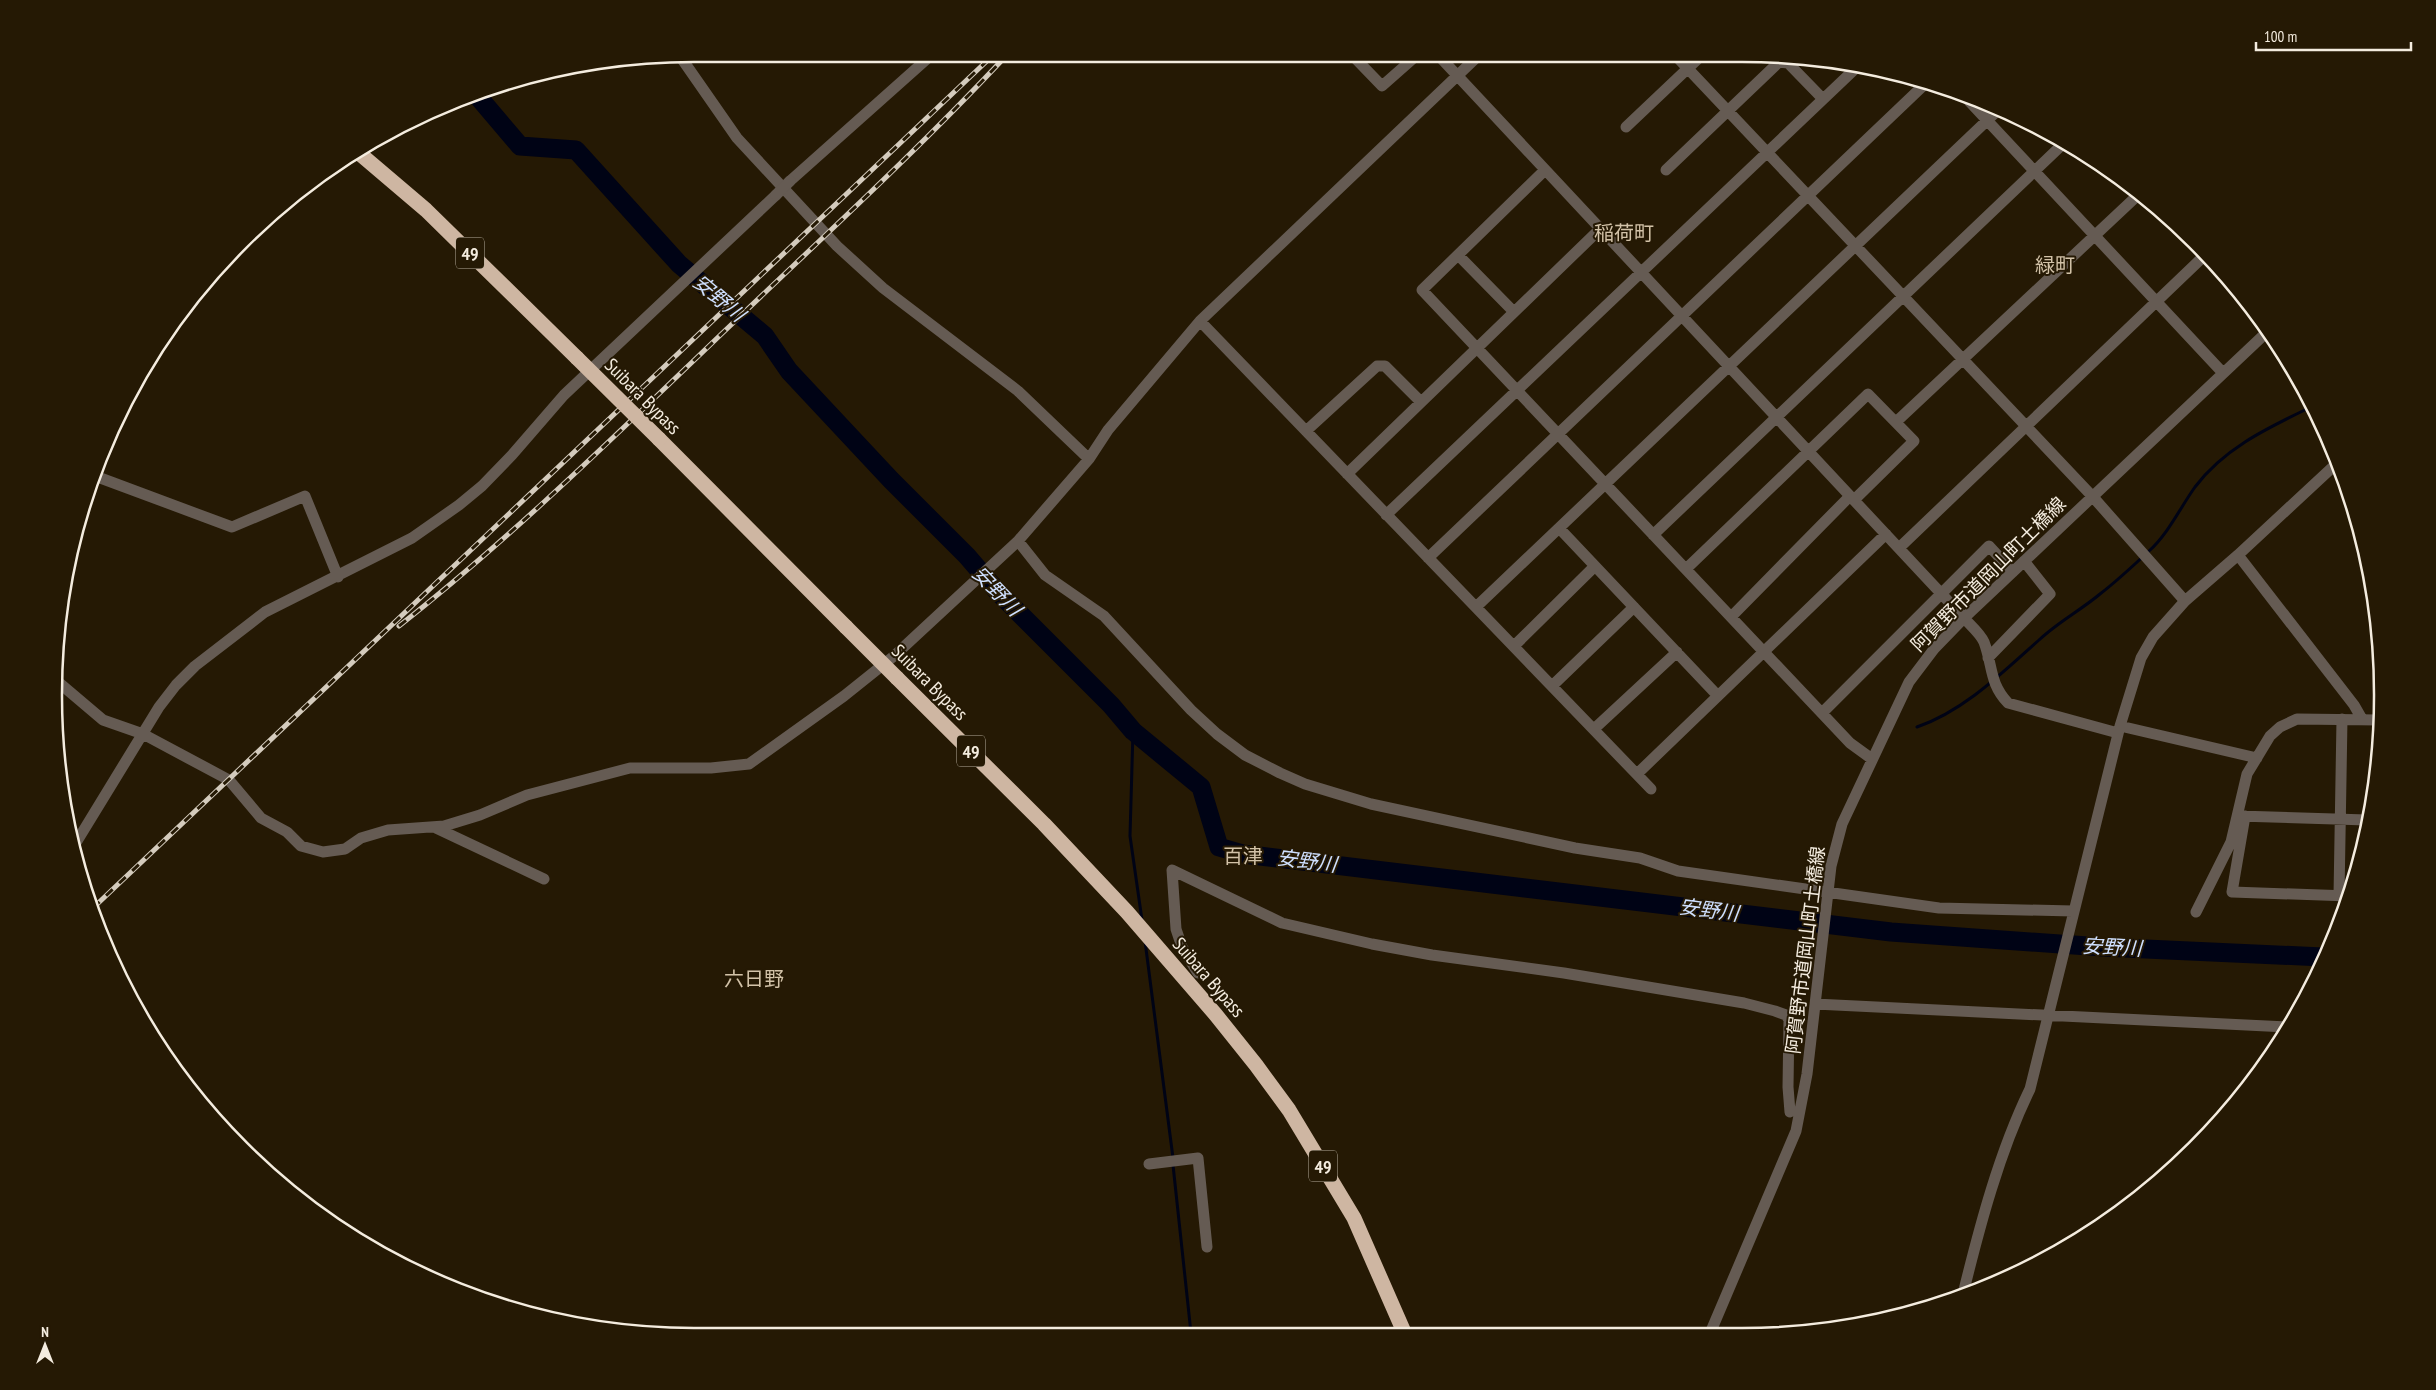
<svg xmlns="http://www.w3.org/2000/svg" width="2436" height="1390" font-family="'PT Sans Narrow','Noto Sans JP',sans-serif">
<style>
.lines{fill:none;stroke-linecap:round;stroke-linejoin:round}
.stream{stroke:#000315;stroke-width:3}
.river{stroke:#000315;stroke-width:19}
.minor{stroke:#655b53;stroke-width:11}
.highway{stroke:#ceb6a2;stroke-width:15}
.rail-casing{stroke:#d4cbbd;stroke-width:5}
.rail{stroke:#251904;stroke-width:3;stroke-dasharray:9;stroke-linecap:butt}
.minor-bridge{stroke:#655b53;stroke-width:11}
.highway-bridge{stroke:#ceb6a2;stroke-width:15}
.labels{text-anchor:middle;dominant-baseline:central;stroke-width:4;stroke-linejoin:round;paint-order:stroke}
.shield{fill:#251904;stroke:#b6ad9d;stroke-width:1}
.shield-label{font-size:18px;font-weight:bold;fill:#f4ecdf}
.street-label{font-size:19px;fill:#f4ecdf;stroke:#251904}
.neighbourhood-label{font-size:20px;fill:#d2c2a8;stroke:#251904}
.water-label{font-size:20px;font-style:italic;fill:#cfe0ff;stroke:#251904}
.rim{fill:none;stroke:#f4ecdf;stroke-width:2.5}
</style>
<rect width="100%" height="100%" fill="#251904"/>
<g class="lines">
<path class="stream" d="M 1917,727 C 1964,711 2003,672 2039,640 C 2058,622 2081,610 2100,594 C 2117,581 2133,566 2149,551 C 2168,534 2180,508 2195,487 C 2225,447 2270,427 2313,406
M 1133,731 L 1130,836 L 1142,920
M 1145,941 L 1173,1158
M 1173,1165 L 1191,1333"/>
<path class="river" d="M 475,93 L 520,146 L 576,150 L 679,264 L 765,336 L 789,371 L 891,480 L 967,556 L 997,591 L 1111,705 L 1133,731 L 1201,787 L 1219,847 L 1243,854 L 1891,932 L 2102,947 L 2323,957"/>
<path class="minor" d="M 1675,55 L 2093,497 L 2185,601
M 1439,56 L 1964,618 C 1970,625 1980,633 1984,642 C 1993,666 1989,683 2008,703 L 2118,733
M 1354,57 L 1382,86 L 1416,56
M 682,59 L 737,138 L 837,246 L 883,288 L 1018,391 L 1089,459
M 1969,101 L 2223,373
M 1626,127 L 1702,55
M 1545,170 L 1422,290 L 1850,743 L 1872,759
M 1666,170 L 1779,62 L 1788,63 L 1823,99
M 790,181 L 928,58
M 1458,255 L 1514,312
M 1200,321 L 1651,789
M 1896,422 L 2138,195
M 1306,431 L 1377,366 L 1385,366 L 1421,402
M 1347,474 L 1600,229
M 95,476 L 232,527 L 305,496 L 338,577
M 1386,515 L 1857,67
M 1559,528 L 1718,696
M 1653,535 L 2065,142
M 1018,541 L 1045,575 L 1104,616 L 1191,710 L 1217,734 L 1245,755 L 1280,773 L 1305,784 L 1371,804 L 1575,848 L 1640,858 L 1678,871 L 1939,908 L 2073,911
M 1899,548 L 2204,256
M 2238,555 L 2354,705 L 2362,719
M 1428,558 L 1926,83
M 1686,569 L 1868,394 L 1914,441 L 1854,500
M 1476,607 L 1996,112
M 1731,617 L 1850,496
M 1514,646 L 1595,566
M 1988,658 L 2050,594 L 2024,561
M 57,681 L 103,720 L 143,734 L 229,780 L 261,818 L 287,832 L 301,846 L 323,852 L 345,849 L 361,838 L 388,830 L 444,826 L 480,815 L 527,795 L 630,768 L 711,768 L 749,764 L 844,696 L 894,656 L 1018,541 L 1089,459 L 1108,430 L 1200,321 L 1478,56
M 1552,686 L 1634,607
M 1822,713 L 1989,546 L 2013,572
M 2120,726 L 2257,758
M 1594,729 L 1677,652
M 1637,774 L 1886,534
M 2238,816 L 2367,820
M 2245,816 L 2232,892 L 2349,896
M 436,828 L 544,879
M 74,846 L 159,707 L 176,685 L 195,666 L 265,612 L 412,538 L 459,505 L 482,486 L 512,455 L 564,395 L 776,195
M 2339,896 L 2342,719
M 2196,912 L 2231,842 L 2247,774 L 2270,736 L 2280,727 L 2297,719 L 2379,720
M 1198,973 L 1182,947 L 1176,929 L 1172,870 L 1282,923 L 1372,944 L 1432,955 L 1564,973 L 1744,1003 L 1775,1011 L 1786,1015 L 1789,1020 L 1788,1087 L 1790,1112
M 1815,1004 L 2287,1027
M 1149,1164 L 1198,1158 L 1207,1247
M 1963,1294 C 1980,1225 1999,1153 2030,1089 L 2120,726 L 2141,658 L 2153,637 L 2185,601 L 2238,555 L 2336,464
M 1711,1331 L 1796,1131 L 1807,1074 L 1831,866 L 1842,824 L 1909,682 L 1934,649 L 1964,618 L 2267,332"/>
<path class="highway" d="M 359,153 L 426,210 L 577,358
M 659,439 L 846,627
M 897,678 L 1044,824 L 1127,912 L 1216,1015 L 1256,1065 L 1289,1110 L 1354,1218 L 1404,1332"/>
<defs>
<path id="rail" d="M 399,626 C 516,534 625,426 733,323 C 824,236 918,150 1004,58
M 93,908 L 990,58"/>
</defs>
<use href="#rail" class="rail-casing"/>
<use href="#rail" class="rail"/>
<path class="minor-bridge" d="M 776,195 L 790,181"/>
<path class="highway-bridge" d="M 577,358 L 659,439
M 846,627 L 897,678"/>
</g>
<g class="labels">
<g class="shield">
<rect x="456" y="237.5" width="28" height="31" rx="4"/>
<rect x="957" y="735.5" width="28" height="31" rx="4"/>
<rect x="1309" y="1150.5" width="28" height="31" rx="4"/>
</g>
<g class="shield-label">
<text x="470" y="253">49</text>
<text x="971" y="751">49</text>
<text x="1323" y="1166">49</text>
</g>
<g class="street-label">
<text transform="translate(643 396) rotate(45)">Suibara Bypass</text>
<text transform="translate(1988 574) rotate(-45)">阿賀野市道岡山町土橋線</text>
<text transform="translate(930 682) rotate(45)">Suibara Bypass</text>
<text transform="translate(1805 950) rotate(-83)">阿賀野市道岡山町土橋線</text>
<text transform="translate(1209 977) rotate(49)">Suibara Bypass</text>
</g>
<g class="neighbourhood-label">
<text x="1624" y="233">稲荷町</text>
<text x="2055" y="265">緑町</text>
<text x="1243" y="856">百津</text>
<text x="754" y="979">六日野</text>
</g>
<g class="water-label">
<text transform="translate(719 298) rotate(40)">安野川</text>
<text transform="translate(997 591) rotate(46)">安野川</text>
<text transform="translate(1307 861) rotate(7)">安野川</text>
<text transform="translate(1709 910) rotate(7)">安野川</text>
<text transform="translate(2112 947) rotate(3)">安野川</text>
</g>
</g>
<path d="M0 0H2436V1390H0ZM694 62H1742A632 632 0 0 1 2374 694V696A632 632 0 0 1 1742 1328H694A632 632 0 0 1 62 696V694A632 632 0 0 1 694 62Z" fill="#251904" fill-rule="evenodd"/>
<path class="rim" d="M694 62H1742A632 632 0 0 1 2374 694V696A632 632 0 0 1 1742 1328H694A632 632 0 0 1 62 696V694A632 632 0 0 1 694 62Z"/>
<g transform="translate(45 1345)" stroke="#251904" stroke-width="4" paint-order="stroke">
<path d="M0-4L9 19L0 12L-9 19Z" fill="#f4ecdf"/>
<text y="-8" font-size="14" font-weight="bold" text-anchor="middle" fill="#f4ecdf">N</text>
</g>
<path d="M2256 42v8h155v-8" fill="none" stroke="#f4ecdf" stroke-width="2.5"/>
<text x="2264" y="42" font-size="15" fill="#f4ecdf" stroke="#251904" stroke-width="4" paint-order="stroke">100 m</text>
</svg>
